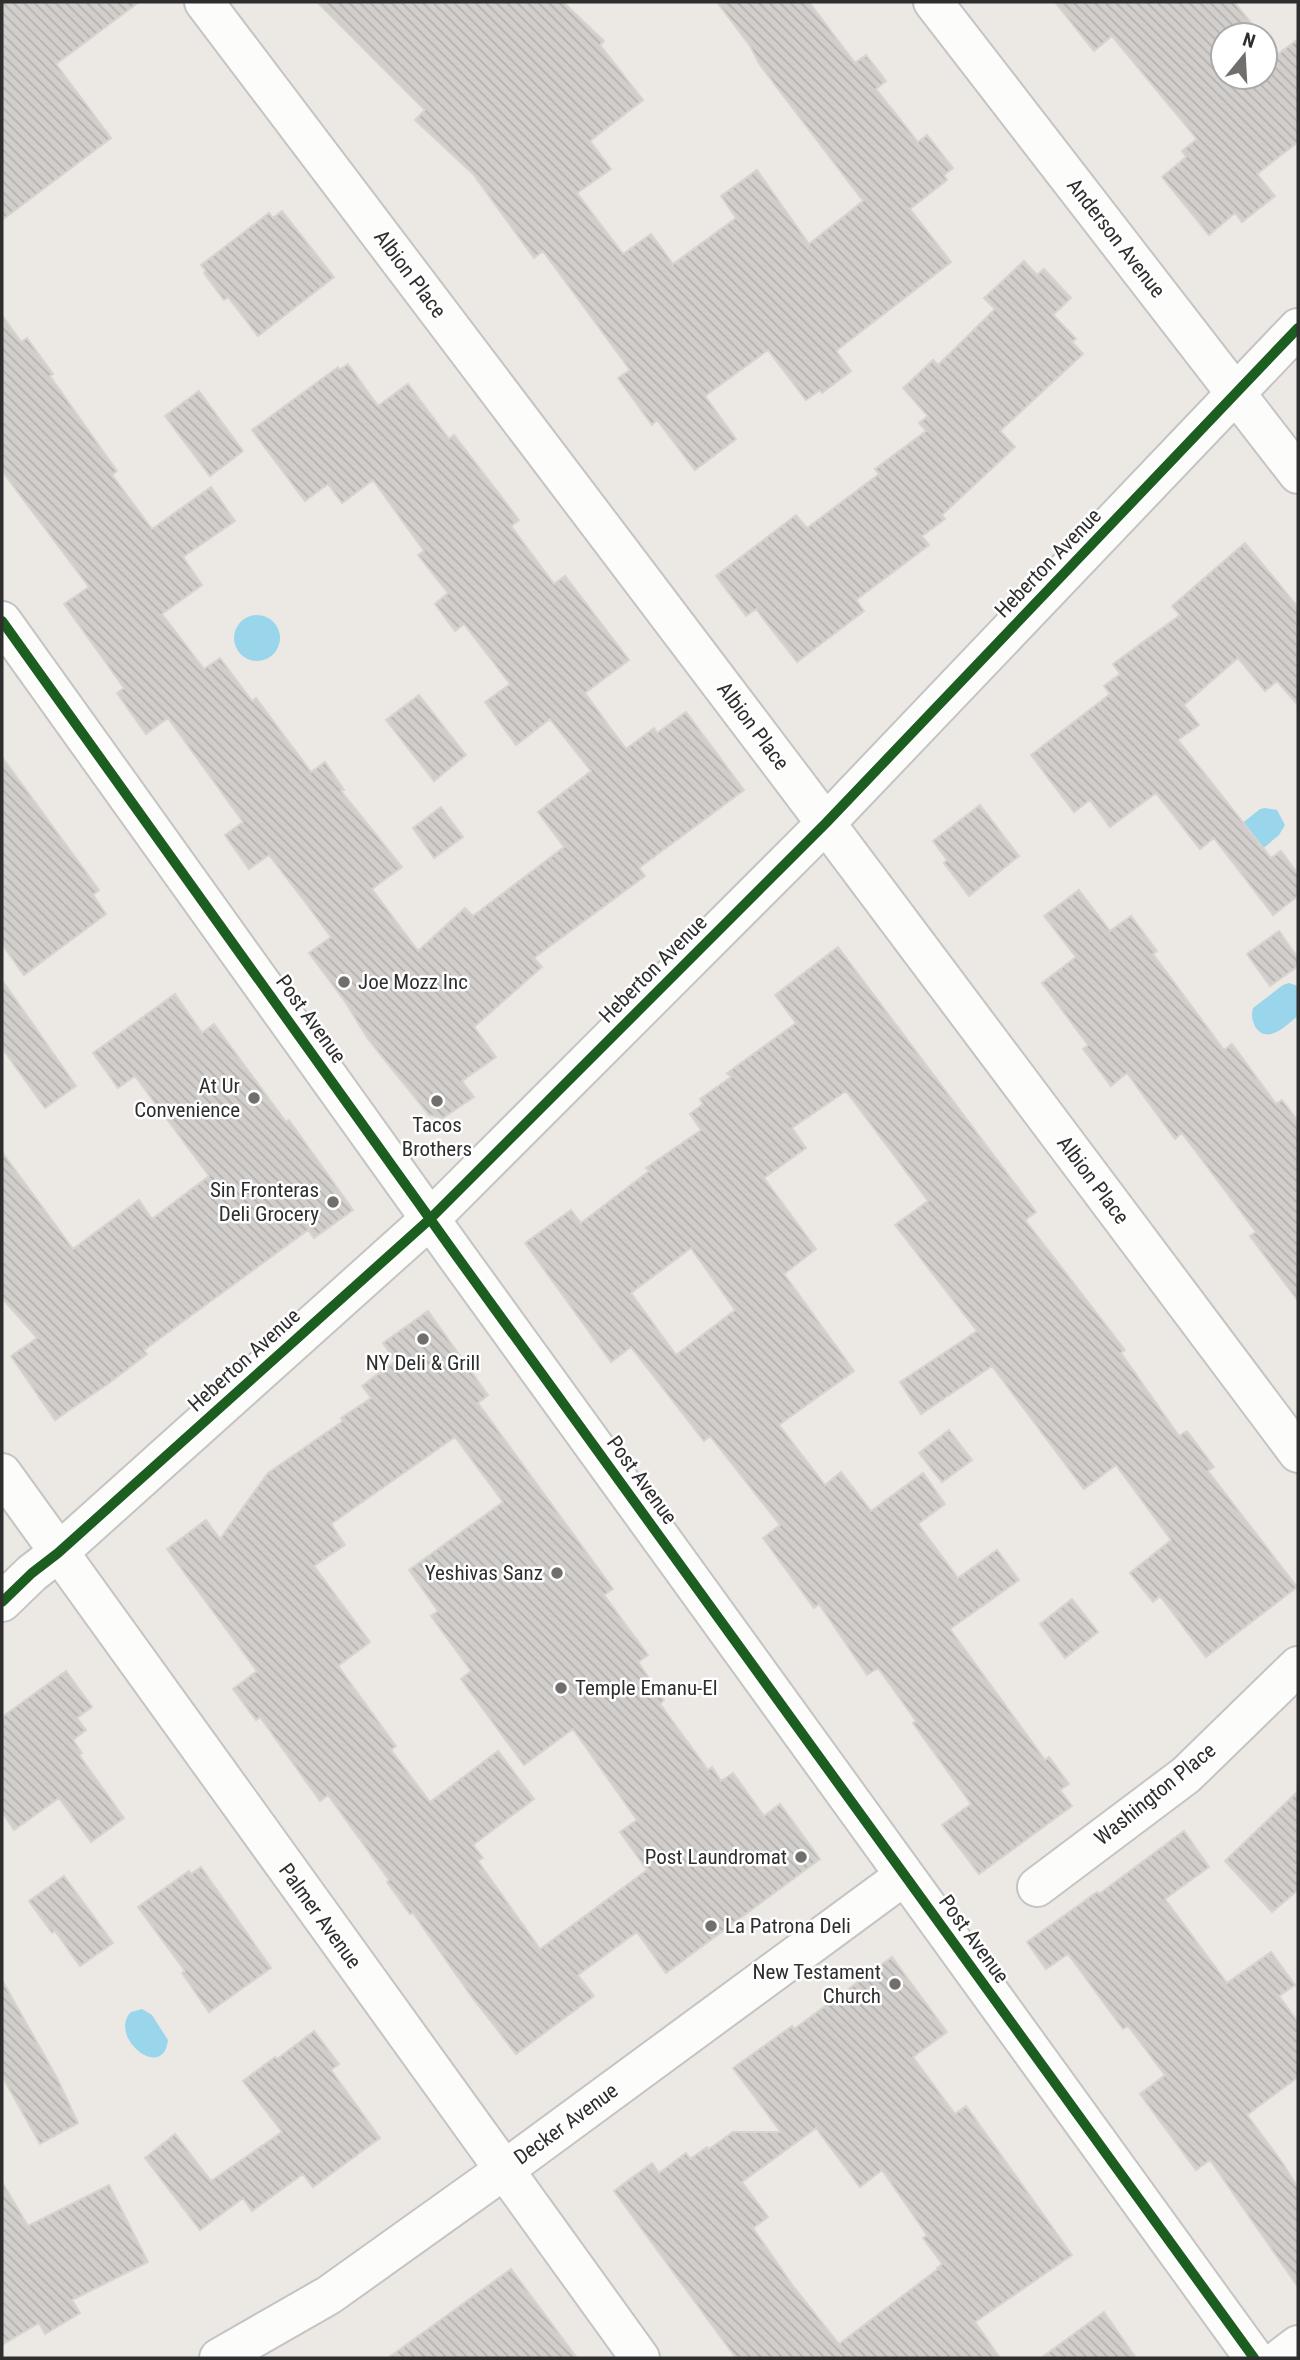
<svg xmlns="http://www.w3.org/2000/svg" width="1300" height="2360" font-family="'Roboto Condensed',sans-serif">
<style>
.water{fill:#99d6ec}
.building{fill:url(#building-back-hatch);stroke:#d7d4d0;stroke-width:2;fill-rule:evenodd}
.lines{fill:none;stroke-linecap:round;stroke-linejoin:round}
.minor-casing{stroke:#c5c4c5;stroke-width:42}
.minor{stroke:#fcfcfb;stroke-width:38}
.cycleway-casing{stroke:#fff;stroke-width:15}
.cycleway{stroke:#1b5e20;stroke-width:10}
.poi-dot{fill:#706f6e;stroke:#fff;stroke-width:2.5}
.labels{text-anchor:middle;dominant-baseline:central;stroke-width:5;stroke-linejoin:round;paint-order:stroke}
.street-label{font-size:21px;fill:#2e2e2e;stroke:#fff}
.poi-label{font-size:21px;fill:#2e2e2e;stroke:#fff;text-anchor:end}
</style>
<defs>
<pattern id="building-back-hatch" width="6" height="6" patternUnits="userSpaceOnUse" patternTransform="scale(1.75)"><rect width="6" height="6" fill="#d1cecb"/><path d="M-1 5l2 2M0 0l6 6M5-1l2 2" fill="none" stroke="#b4b1af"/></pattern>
</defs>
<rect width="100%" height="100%" fill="#ece8e4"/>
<path class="water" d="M234 638a23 23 0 1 1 46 0a23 23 0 1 1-46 0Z
M 1265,808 L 1277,810 L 1285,825 L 1279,835 L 1260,851 L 1240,825 L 1260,809 Z
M 1289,983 L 1298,986 L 1298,1016 C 1291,1021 1283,1030 1274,1033 C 1258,1040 1249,1021 1253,1008 L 1283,985 Z
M 142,2009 L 152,2015 L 168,2040 C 163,2083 107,2036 131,2012 Z"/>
<path class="building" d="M 2,2 L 139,2 L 56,64 L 111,138 L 2,220 Z
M 317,2 L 563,2 L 604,41 L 600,45 L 643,100 L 590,141 L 611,169 L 577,193 L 623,254 L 651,234 L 673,264 L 736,218 L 721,196 L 757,170 L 809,244 L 863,201 L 760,65 L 750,46 L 717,2 L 809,2 L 855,63 L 866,55 L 886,81 L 876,89 L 918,142 L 927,135 L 953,168 L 944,175 L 947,180 L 910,209 L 951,262 L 836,351 L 851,371 L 822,393 L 820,390 L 806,400 L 768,350 L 705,396 L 736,439 L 695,470 L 657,420 L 652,425 L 618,378 L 630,370 L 543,251 L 534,258 L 473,174 L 415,120 L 425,110 Z
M 1055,2 L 1234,2 L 1261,35 L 1223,35 L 1223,77 L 1265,77 L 1265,40 L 1277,55 L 1298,39 L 1298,142 L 1257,174 L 1275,196 L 1242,222 L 1235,213 L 1209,235 L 1162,177 L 1186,157 L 1182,151 L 1197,139 L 1112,36 L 1094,51 Z
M 282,211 L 334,277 L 258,336 L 228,297 L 224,300 L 204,273 L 206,271 L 201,265 L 269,213 L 273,218 Z
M 1024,261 L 1037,275 L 1044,269 L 1071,298 L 1053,315 L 1076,339 L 1072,342 L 1083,354 L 1000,431 L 1015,447 L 942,515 L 945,519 L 922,536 L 929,545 L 856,600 L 864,611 L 797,662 L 756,609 L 746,616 L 716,576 L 796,515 L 807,528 L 879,474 L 875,469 L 926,431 L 919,423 L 928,416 L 903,388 L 933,360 L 938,365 L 995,309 L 984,298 Z
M 2,315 L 21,342 L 27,338 L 53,374 L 50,376 L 117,471 L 112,475 L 152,529 L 211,487 L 235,521 L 183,557 L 202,585 L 162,614 L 204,669 L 220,658 L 252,701 L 256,698 L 311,772 L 325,762 L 344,790 L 341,791 L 402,867 L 372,889 L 418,951 L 465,908 L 473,916 L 564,847 L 538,812 L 591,771 L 550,719 L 516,745 L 485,702 L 510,684 L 464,624 L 455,631 L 435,604 L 448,593 L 418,555 L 424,551 L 373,480 L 342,503 L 328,484 L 305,501 L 252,430 L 338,367 L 339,370 L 348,364 L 378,406 L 408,384 L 449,439 L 454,435 L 519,520 L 511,526 L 554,584 L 565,576 L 607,631 L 629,660 L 585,693 L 626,749 L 654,728 L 657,733 L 686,712 L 744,790 L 639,868 L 645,876 L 534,958 L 542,967 L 474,1027 L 496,1057 L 462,1081 L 474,1097 L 443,1118 L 429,1115 L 368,1039 L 344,1000 L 309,953 L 331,937 L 302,898 L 269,855 L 249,869 L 225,835 L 243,822 L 168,718 L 146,734 L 117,693 L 124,688 L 64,604 L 89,587 L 2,471 Z
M 199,391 L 243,451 L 210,476 L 165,416 Z
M 1245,543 L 1298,607 L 1298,705 L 1277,681 L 1265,691 L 1238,658 L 1184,705 L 1199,725 L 1178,740 L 1271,858 L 1281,851 L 1298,874 L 1298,896 L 1273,915 L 1214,838 L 1200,849 L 1156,793 L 1110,827 L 1090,800 L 1074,812 L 1031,755 L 1110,694 L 1104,686 L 1120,674 L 1113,664 L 1180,615 L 1172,606 Z
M 419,695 L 466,755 L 434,781 L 386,720 Z
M 2,757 L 99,890 L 93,895 L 106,914 L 24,975 L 2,944 Z
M 980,805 L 1019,856 L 969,896 L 944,863 L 947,860 L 933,841 Z
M 441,807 L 463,837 L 434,858 L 413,828 Z
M 1079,890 L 1110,931 L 1131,916 L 1157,951 L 1153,954 L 1224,1050 L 1232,1044 L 1276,1104 L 1282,1100 L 1298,1121 L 1298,1301 L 1250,1236 L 1256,1232 L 1182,1133 L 1175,1139 L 1127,1073 L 1111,1086 L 1083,1049 L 1088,1045 L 1042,983 L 1076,957 L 1044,916 Z
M 1279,931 L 1298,958 L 1298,966 L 1270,986 L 1247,954 Z
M 838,947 L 1036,1212 L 1025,1220 L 1125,1350 L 1121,1353 L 1179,1436 L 1187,1431 L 1214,1467 L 1208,1471 L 1297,1587 L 1206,1657 L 1160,1596 L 1153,1602 L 1130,1573 L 1171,1540 L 1116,1465 L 1084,1489 L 992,1366 L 921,1414 L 900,1382 L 977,1331 L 895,1225 L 928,1201 L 846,1091 L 792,1128 L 806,1148 L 764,1178 L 816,1249 L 784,1274 L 854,1371 L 779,1425 L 825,1485 L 841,1472 L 871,1511 L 923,1473 L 945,1504 L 918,1524 L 958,1578 L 997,1550 L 1019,1580 L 950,1629 L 1045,1760 L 1049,1757 L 1069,1784 L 1060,1790 L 1072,1806 L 979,1874 L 942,1825 L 971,1804 L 913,1723 L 916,1721 L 878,1668 L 867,1675 L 819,1604 L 814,1608 L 763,1538 L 780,1525 L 710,1436 L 704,1441 L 631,1347 L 611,1362 L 525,1243 L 571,1210 L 581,1223 L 649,1171 L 646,1168 L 701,1130 L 690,1114 L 703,1104 L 700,1099 L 731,1077 L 727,1073 L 796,1023 L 775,995 ZM 691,1248 L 735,1310 L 676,1355 L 631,1293 Z
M 2,980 L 76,1086 L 45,1108 L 2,1048 Z
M 175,994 L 202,1033 L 214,1024 L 286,1122 L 289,1120 L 353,1210 L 314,1238 L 308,1230 L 144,1350 L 147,1354 L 109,1383 L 55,1420 L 11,1356 L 37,1338 L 2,1298 L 2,1152 L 73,1249 L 139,1200 L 152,1219 L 209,1176 L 135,1076 L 118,1088 L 93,1053 Z
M 428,1311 L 488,1395 L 478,1403 L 613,1589 L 604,1595 L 648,1655 L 638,1662 L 664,1700 L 660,1704 L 708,1770 L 712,1767 L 721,1781 L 733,1773 L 764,1816 L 780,1804 L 820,1859 L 666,1973 L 637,1932 L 578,1975 L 594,1996 L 516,2054 L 469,1993 L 413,1913 L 410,1914 L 387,1882 L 389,1880 L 328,1795 L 320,1801 L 260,1717 L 256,1720 L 233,1689 L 257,1671 L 167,1549 L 206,1520 L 220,1539 L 268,1473 L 343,1421 L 341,1418 L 371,1398 L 362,1386 L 395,1361 L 383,1343 ZM 455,1437 L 503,1502 L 409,1570 L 438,1611 L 431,1616 L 471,1671 L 461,1679 L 524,1765 L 573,1729 L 637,1820 L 620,1832 L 647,1870 L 540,1949 L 478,1861 L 483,1858 L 473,1845 L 534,1799 L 498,1751 L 430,1802 L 391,1750 L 396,1746 L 338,1666 L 370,1642 L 314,1566 L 345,1545 L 331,1524 Z
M 949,1430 L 972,1460 L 942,1482 L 919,1453 Z
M 1072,1599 L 1098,1632 L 1065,1658 L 1040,1624 Z
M 66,1671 L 92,1707 L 77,1718 L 86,1730 L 73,1740 L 82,1753 L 79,1755 L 124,1818 L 91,1842 L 59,1798 L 14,1830 L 2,1812 L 2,1717 Z
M 1298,1791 L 1298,1890 L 1272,1912 L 1225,1861 Z
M 1184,1831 L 1209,1867 L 1165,1899 L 1227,1983 L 1271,1952 L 1295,1985 L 1279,1996 L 1298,2022 L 1298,2077 L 1247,2115 L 1284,2165 L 1298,2188 L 1298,2287 L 1210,2160 L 1196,2170 L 1140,2094 L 1165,2075 L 1128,2026 L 1123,2029 L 1068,1954 L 1046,1969 L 1027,1942 L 1097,1892 L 1099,1894 Z
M 201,1867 L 271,1968 L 209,2012 L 182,1973 L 185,1971 L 138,1907 L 189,1871 L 191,1874 Z
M 64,1876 L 113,1943 L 80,1966 L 55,1931 L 52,1933 L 29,1901 Z
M 892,1957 L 947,2032 L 913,2057 L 955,2114 L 966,2106 L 1072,2255 L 975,2322 L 1000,2358 L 736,2358 L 614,2191 L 652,2163 L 659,2173 L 686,2153 L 690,2159 L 707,2147 L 709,2149 L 733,2132 L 781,2132 L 733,2068 L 792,2026 L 794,2029 ZM 816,2128 L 860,2187 L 882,2170 L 927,2235 L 923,2238 L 942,2264 L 937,2268 L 938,2269 L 839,2344 L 793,2286 L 753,2228 L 768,2217 L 742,2182 Z
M 2,1980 L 57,2078 L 78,2123 L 40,2144 L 2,2076 Z
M 314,2031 L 339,2064 L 331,2070 L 380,2138 L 313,2187 L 303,2174 L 252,2211 L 243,2198 L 200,2230 L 145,2158 L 175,2134 L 211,2181 L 282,2132 L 243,2081 L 275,2057 L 277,2059 Z
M 2,2182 L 28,2226 L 109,2185 L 148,2262 L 72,2300 L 80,2313 L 45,2334 L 39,2323 L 2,2345 Z
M 511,2269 L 577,2358 L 388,2358 Z
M 1104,2312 L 1136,2358 L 1041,2358 Z"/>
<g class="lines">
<defs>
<path id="minor" d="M 204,2 L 794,781 L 1298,1453
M 933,2 L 1298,474
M 2,621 L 458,1258 L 1254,2358
M 2,1473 L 640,2358
M 2,1602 L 32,1573 L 58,1553 L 430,1219 L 826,823 L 1298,328
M 1037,1887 L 1186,1775 L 1298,1666
M 219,2358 L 329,2295 L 504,2170 L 904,1876
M 1281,2358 L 1298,2345"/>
</defs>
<use href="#minor" class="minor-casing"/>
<use href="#minor" class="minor"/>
<defs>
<path id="cycleway" d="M 2,621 L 458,1258 L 1254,2358
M 2,1602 L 32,1573 L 58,1553 L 430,1219 L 826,823 L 1298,328"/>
</defs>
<use href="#cycleway" class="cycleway-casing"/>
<use href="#cycleway" class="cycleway"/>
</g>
<g class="poi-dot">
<circle cx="344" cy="982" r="7"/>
<circle cx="254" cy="1098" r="7"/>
<circle cx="437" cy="1101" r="7"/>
<circle cx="333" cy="1202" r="7"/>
<circle cx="423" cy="1339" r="7"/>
<circle cx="557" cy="1573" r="7"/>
<circle cx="561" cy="1688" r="7"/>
<circle cx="801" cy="1857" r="7"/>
<circle cx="711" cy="1926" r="7"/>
<circle cx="895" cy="1984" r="7"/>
</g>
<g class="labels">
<g class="street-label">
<text transform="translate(1116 238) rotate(52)">Anderson Avenue</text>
<text transform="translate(410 274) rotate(53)">Albion Place</text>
<text transform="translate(1048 563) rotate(-46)">Heberton Avenue</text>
<text transform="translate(753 726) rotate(53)">Albion Place</text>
<text transform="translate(653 969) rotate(-45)">Heberton Avenue</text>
<text transform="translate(311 1019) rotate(54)">Post Avenue</text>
<text transform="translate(1093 1180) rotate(53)">Albion Place</text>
<text transform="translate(244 1360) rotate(-42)">Heberton Avenue</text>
<text transform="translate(642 1480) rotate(54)">Post Avenue</text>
<text transform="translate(1155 1794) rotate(-39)">Washington Place</text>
<text transform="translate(320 1916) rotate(54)">Palmer Avenue</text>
<text transform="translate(974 1939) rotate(54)">Post Avenue</text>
<text transform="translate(566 2124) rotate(-36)">Decker Avenue</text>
</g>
<g class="poi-label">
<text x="358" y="982" text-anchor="start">Joe Mozz Inc</text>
<text x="240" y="1086">At Ur<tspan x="240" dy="24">Convenience</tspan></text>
<text x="437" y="1125" text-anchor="middle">Tacos<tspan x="437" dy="24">Brothers</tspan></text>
<text x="319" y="1190">Sin Fronteras<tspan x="319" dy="24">Deli Grocery</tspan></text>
<text x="423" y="1363" text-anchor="middle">NY Deli &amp; Grill</text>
<text x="543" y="1573">Yeshivas Sanz</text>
<text x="575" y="1688" text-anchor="start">Temple Emanu-El</text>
<text x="787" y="1857">Post Laundromat</text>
<text x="725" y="1926" text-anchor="start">La Patrona Deli</text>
<text x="881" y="1972">New Testament<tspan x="881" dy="24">Church</tspan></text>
</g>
</g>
<rect width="1300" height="2360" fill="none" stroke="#2e2e2e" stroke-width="7"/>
<g transform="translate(1244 56) rotate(18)"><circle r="33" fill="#ffffff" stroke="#ababab" stroke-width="2"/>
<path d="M0-5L12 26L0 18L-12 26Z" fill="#706f6e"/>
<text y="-10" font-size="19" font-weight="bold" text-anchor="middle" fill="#2e2e2e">N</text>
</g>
</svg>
